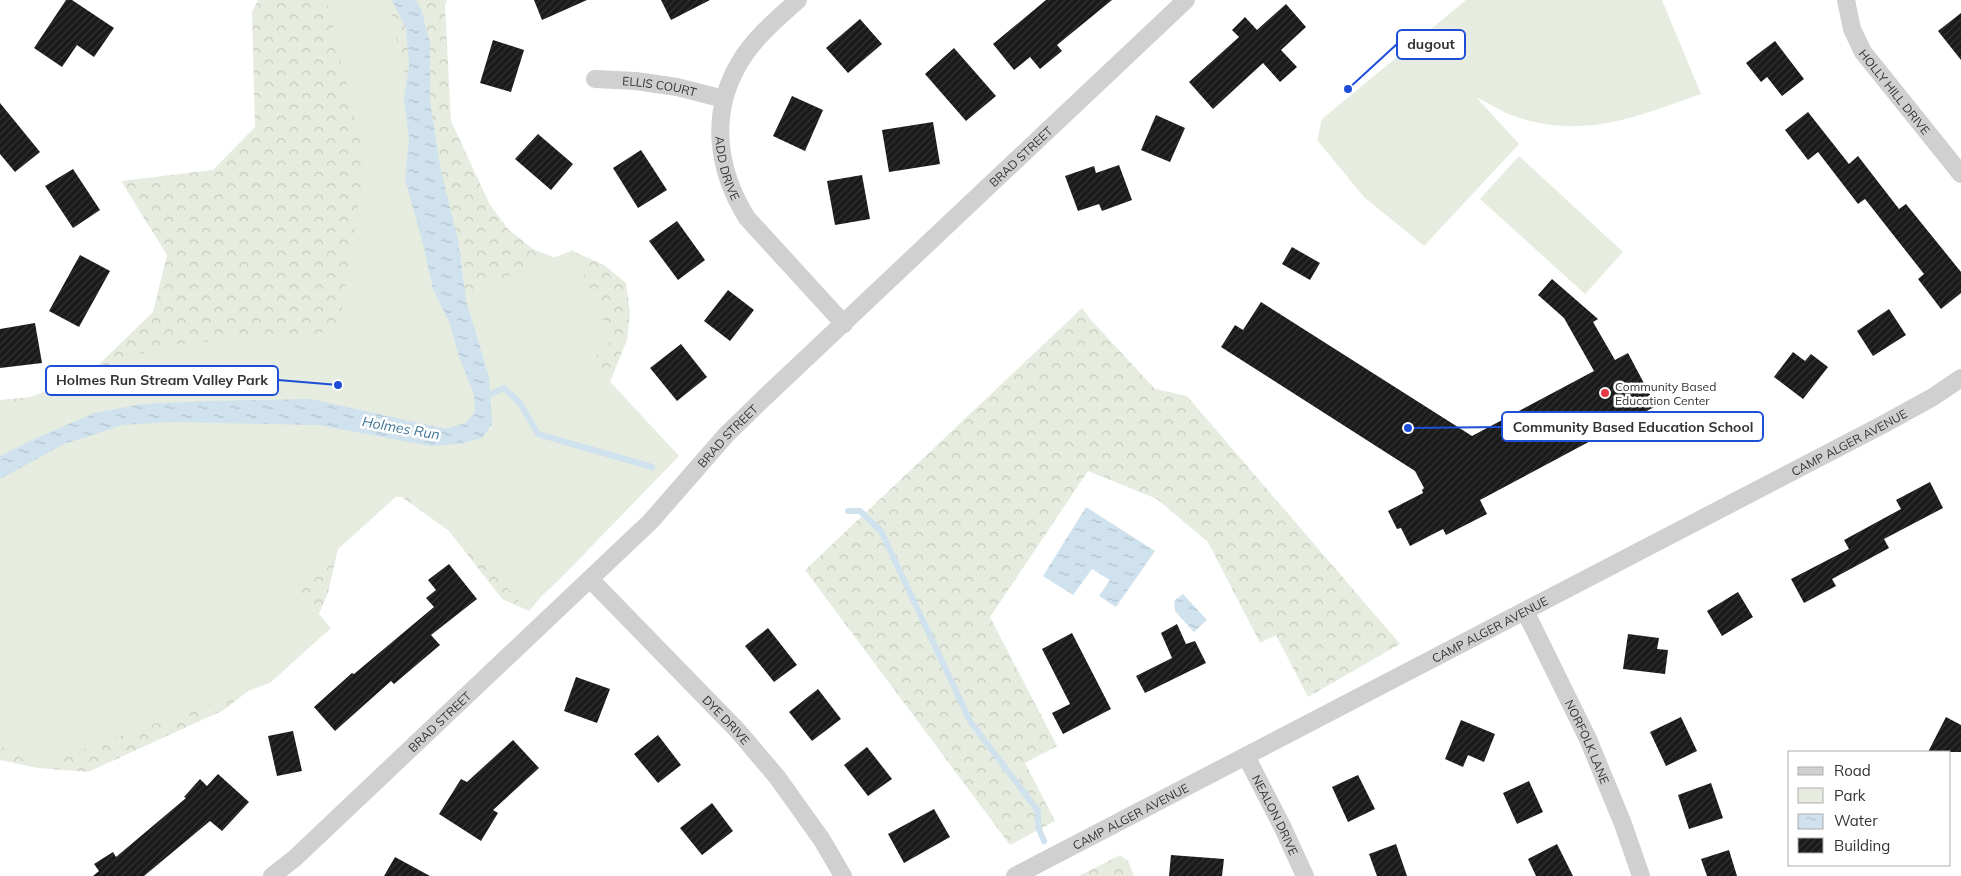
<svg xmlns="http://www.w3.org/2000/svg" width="1961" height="876" font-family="Mulish,sans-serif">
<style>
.forest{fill:url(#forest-crowns)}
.park{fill:#e6ecdf}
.water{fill:url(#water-ripples)}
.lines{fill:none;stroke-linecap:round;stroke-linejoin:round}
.stream{stroke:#cfe2ee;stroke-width:6}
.building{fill:url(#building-hatch)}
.street{stroke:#d0d0d0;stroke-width:18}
.poi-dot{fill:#e63946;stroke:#fff;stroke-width:2}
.labels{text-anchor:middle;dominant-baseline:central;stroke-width:5;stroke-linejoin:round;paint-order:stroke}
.street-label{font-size:12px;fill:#333;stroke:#fff}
.poi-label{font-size:12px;fill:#333;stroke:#fff;text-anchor:start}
.water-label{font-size:14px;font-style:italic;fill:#3f7597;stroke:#fff}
.leader{fill:none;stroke:#1d4ed8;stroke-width:2}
.callout-dot{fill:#1d4ed8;stroke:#fff;stroke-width:2}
.callout{fill:#fff;stroke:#1d4ed8;stroke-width:2}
.callout-label{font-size:14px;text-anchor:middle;font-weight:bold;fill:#333}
</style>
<defs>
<pattern id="forest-crowns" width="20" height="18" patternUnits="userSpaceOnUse" patternTransform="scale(1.25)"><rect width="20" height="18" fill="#e6ecdf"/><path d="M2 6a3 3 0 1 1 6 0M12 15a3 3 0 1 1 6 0" fill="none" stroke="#c6cbc0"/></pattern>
<pattern id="water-ripples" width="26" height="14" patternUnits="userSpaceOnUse" patternTransform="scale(1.25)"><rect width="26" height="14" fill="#cfe2ee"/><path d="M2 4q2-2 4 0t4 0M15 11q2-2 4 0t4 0" fill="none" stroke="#b2c2cd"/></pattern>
<pattern id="building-hatch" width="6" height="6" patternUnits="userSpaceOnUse" patternTransform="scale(1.25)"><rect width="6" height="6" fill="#1a1a1a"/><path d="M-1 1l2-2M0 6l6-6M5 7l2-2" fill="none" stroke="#333"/></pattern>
</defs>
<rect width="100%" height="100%" fill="#fff"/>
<path class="forest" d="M 258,0 L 447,0 L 445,5 L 451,121 L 490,205 L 509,230 L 533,249 L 560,260 L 575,252 L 604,265 L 626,283 L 630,312 L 627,340 L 594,421 L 577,555 L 529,611 L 502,599 L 449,531 L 402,497 L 374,496 L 348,505 L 328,593 L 316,620 L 281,660 L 248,691 L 224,710 L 88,772 L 38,768 L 0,760 L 0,400 L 32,397 L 91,372 L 153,312 L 167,255 L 121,181 L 213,170 L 255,127 L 252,12 Z
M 1082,308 L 1090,319 L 1155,389 L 1187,396 L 1400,644 L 1308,697 L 1276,635 L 1260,643 L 1208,542 L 1157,499 L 1088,471 L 990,617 L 1057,746 L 1025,763 L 1055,821 L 1010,845 L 805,570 Z
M 1120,855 L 1128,861 L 1134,876 L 1079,876 Z"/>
<path class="park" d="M 327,0 L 388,0 L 454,298 L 573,250 L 612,340 L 591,361 L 679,456 L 558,581 L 527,609 L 409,485 L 296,587 L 331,628 L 270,683 L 35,766 L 0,746 L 0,409 L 164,345 L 338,332 L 365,163 Z
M 1466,0 L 1662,0 L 1701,94 C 1633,118 1578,142 1506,113 C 1496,108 1486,102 1476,97 L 1519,144 L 1424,246 L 1364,197 L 1317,140 L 1322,119 Z
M 1519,156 L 1623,252 L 1585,294 L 1480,199 Z"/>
<path class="water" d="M 392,0 L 416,0 L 421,9 L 430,43 L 430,102 L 441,171 L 458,240 L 466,300 L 489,377 L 492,424 L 482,438 L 458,444 L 430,446 L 318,425 L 169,422 L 123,425 L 64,444 L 0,479 L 0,456 L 30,441 L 94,413 L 142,404 L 210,401 L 311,399 L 446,429 L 465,423 L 475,412 L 474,394 L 459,357 L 450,324 L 433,289 L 423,244 L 405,179 L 409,138 L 404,99 L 409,65 L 406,28 Z
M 1086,507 L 1155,551 L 1116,607 L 1099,596 L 1110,580 L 1092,569 L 1073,595 L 1043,576 Z
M 1183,594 L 1207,620 L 1194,632 L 1175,611 L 1174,601 Z"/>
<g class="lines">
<path class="stream" d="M 491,394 L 504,388 L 520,403 L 538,434 L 652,467
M 848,511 L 860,511 L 881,531 L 970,721 L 1038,811 L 1038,827 L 1044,841"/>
</g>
<path class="building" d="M 66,0 L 72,0 L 114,28 L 94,57 L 77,45 L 62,67 L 34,48 Z
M 534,0 L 587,0 L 542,20 Z
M 661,0 L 710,0 L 671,20 Z
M 1046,0 L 1112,0 L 1057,45 L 1062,51 L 1040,69 L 1030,57 L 1014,70 L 993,44 Z
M 1286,4 L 1306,27 L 1281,50 L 1297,67 L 1280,82 L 1263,63 L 1213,109 L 1189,82 L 1239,37 L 1232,30 L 1245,17 L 1257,30 Z
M 1961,13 L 1961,60 L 1938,31 Z
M 860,19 L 882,44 L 848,73 L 826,48 Z
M 493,40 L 524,50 L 511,92 L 480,83 Z
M 1775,41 L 1804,79 L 1782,96 L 1767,77 L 1761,82 L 1746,63 Z
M 954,48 L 996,96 L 966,121 L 925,74 Z
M 792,96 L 823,110 L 805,151 L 773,136 Z
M 0,103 L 40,152 L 15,172 L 0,154 Z
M 1808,112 L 1849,164 L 1858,156 L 1899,209 L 1906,204 L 1961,272 L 1961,293 L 1941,309 L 1918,279 L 1924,274 L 1865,199 L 1858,204 L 1818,152 L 1808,160 L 1785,130 Z
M 1156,115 L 1185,128 L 1170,162 L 1141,150 Z
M 933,122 L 940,164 L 889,172 L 882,130 Z
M 538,134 L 573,164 L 551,190 L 515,159 Z
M 641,150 L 667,190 L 638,208 L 613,168 Z
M 1119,165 L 1132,200 L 1102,211 L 1099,204 L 1078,211 L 1065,176 L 1094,166 L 1096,173 Z
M 73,169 L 100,210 L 73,228 L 45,186 Z
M 862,175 L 870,219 L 835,225 L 827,181 Z
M 677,221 L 705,260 L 678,280 L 649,241 Z
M 1292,247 L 1320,263 L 1310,280 L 1282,264 Z
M 80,255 L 110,271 L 79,327 L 49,311 Z
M 1552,279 L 1598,319 L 1593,322 L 1615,360 L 1628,353 L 1656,406 L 1480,500 L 1487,514 L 1446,535 L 1443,529 L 1410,546 L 1401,528 L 1397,529 L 1388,511 L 1423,493 L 1422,490 L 1424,488 L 1415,471 L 1221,347 L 1235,325 L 1243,330 L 1261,302 L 1472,436 L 1594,371 L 1564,318 L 1538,295 Z
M 728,290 L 754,310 L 730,341 L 704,321 Z
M 1889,309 L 1906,335 L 1873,356 L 1857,331 Z
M 35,323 L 42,363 L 0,368 L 0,329 Z
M 681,344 L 707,377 L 677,401 L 650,368 Z
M 1793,352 L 1805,361 L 1811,354 L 1828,367 L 1803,399 L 1774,377 Z
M 1930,482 L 1943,508 L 1884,539 L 1889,548 L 1832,579 L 1836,586 L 1804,603 L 1791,579 L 1849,549 L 1844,540 L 1901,509 L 1896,500 Z
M 449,564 L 477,599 L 431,635 L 440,645 L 394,684 L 391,681 L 335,731 L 314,707 L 352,673 L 354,674 L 434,607 L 426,598 L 436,590 L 428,580 Z
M 1738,592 L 1753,617 L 1722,636 L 1707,611 Z
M 1177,624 L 1186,644 L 1195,641 L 1206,663 L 1145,693 L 1136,676 L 1172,658 L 1161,633 Z
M 768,628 L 797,665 L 774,682 L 745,646 Z
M 1072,633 L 1111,709 L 1063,734 L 1052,713 L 1070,704 L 1042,649 Z
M 1628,634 L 1659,638 L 1657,649 L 1668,650 L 1665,674 L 1623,669 Z
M 576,677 L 610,689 L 597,723 L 564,711 Z
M 818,689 L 841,719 L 812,741 L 789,712 Z
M 1681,717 L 1697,751 L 1666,766 L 1650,732 Z
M 1946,717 L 1961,725 L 1961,752 L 1928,752 Z
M 1461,720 L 1495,734 L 1484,762 L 1468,755 L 1463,767 L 1445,759 Z
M 293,731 L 302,771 L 277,776 L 268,736 Z
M 658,735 L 681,765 L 658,783 L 634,754 Z
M 513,740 L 539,768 L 493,810 L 498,813 L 481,841 L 439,814 L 461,779 L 467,782 Z
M 867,747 L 892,779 L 868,796 L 844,765 Z
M 218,774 L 249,802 L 222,831 L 210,821 L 144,876 L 93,876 L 99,871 L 94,864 L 113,852 L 116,857 L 186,798 L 184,797 L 200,779 L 207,786 Z
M 1358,775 L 1375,809 L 1348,822 L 1332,787 Z
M 1529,781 L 1543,812 L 1517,824 L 1503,793 Z
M 1711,783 L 1723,818 L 1689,829 L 1678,795 Z
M 712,803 L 733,831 L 702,855 L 680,828 Z
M 934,809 L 950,837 L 904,863 L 888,834 Z
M 1396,844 L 1407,876 L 1377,876 L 1369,854 Z
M 1557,844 L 1573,876 L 1536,876 L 1528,859 Z
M 1729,850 L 1737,876 L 1707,876 L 1701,859 Z
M 1171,855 L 1224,859 L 1222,876 L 1169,876 Z
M 395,857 L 430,876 L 384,876 Z"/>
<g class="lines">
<g class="street">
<path id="s1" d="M 798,0 C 777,19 754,38 740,62 C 709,113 717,170 747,218 L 844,324"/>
<path id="s2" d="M 1846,0 L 1852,29 L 1863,52 L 1961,174"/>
<path id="s3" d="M 595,79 L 636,81 L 677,87 L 724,99"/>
<path id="s4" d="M 590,579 L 738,731 L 777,777 L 822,840 L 843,876"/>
<path id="s5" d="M 1525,611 L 1588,739 L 1623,824 L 1641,876"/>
<path id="s6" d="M 1246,756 L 1282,826 L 1305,876"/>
<path id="s7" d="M 272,876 L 295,858 L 651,521 L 726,435 L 764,398 L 1186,0"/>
<path id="s8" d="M 1015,876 L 1884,424 L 1933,397 L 1961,378"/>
</g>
</g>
<circle class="poi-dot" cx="1605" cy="393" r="5"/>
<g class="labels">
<g class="street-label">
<text stroke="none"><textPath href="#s3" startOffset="65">ELLIS COURT</textPath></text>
<text stroke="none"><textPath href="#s2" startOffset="106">HOLLY HILL DRIVE</textPath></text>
<text stroke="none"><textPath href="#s7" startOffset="1039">BRAD STREET</textPath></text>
<text stroke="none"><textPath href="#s1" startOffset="196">ADD DRIVE</textPath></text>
<text stroke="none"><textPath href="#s7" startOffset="634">BRAD STREET</textPath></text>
<text stroke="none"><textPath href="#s8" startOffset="940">CAMP ALGER AVENUE</textPath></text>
<text stroke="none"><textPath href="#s8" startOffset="535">CAMP ALGER AVENUE</textPath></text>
<text stroke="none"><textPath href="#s4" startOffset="196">DYE DRIVE</textPath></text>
<text stroke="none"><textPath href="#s7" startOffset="228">BRAD STREET</textPath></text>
<text stroke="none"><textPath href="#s5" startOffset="145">NORFOLK LANE</textPath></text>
<text stroke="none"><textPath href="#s8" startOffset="130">CAMP ALGER AVENUE</textPath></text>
<text stroke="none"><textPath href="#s6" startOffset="66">NEALON DRIVE</textPath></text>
</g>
<g class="poi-label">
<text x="1615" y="386">Community Based<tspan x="1615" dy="14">Education Center</tspan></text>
</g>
<g class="water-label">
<text transform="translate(401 428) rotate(10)">Holmes Run</text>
</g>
</g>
<path class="leader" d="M1348 89L1397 44M338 385L278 380M1408 428L1502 427"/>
<g class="callout-dot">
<circle cx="1348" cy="89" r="5"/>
<circle cx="338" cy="385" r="5"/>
<circle cx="1408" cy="428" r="5"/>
</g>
<g class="callout">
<rect x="1397" y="30" width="68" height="29" rx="5"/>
<rect x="46" y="366" width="232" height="29" rx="5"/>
<rect x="1502" y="412" width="261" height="29" rx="5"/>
</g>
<g class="callout-label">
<text x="1431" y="49">dugout</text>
<text x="162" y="385">Holmes Run Stream Valley Park</text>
<text x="1633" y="432">Community Based Education School</text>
</g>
<rect x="1788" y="751" width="162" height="115" fill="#ffffff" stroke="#adadad"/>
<rect x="1798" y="767" width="25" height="8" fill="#d0d0d0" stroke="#adadad"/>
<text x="1834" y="776" font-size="15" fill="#333333">Road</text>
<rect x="1798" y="788" width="25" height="15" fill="#e6ecdf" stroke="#adadad"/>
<text x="1834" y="801" font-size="15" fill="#333333">Park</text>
<rect x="1798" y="814" width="25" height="15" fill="url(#water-ripples)" stroke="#adadad"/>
<text x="1834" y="826" font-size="15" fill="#333333">Water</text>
<rect x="1798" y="838" width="25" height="15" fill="url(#building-hatch)" stroke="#adadad"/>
<text x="1834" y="851" font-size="15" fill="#333333">Building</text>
</svg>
